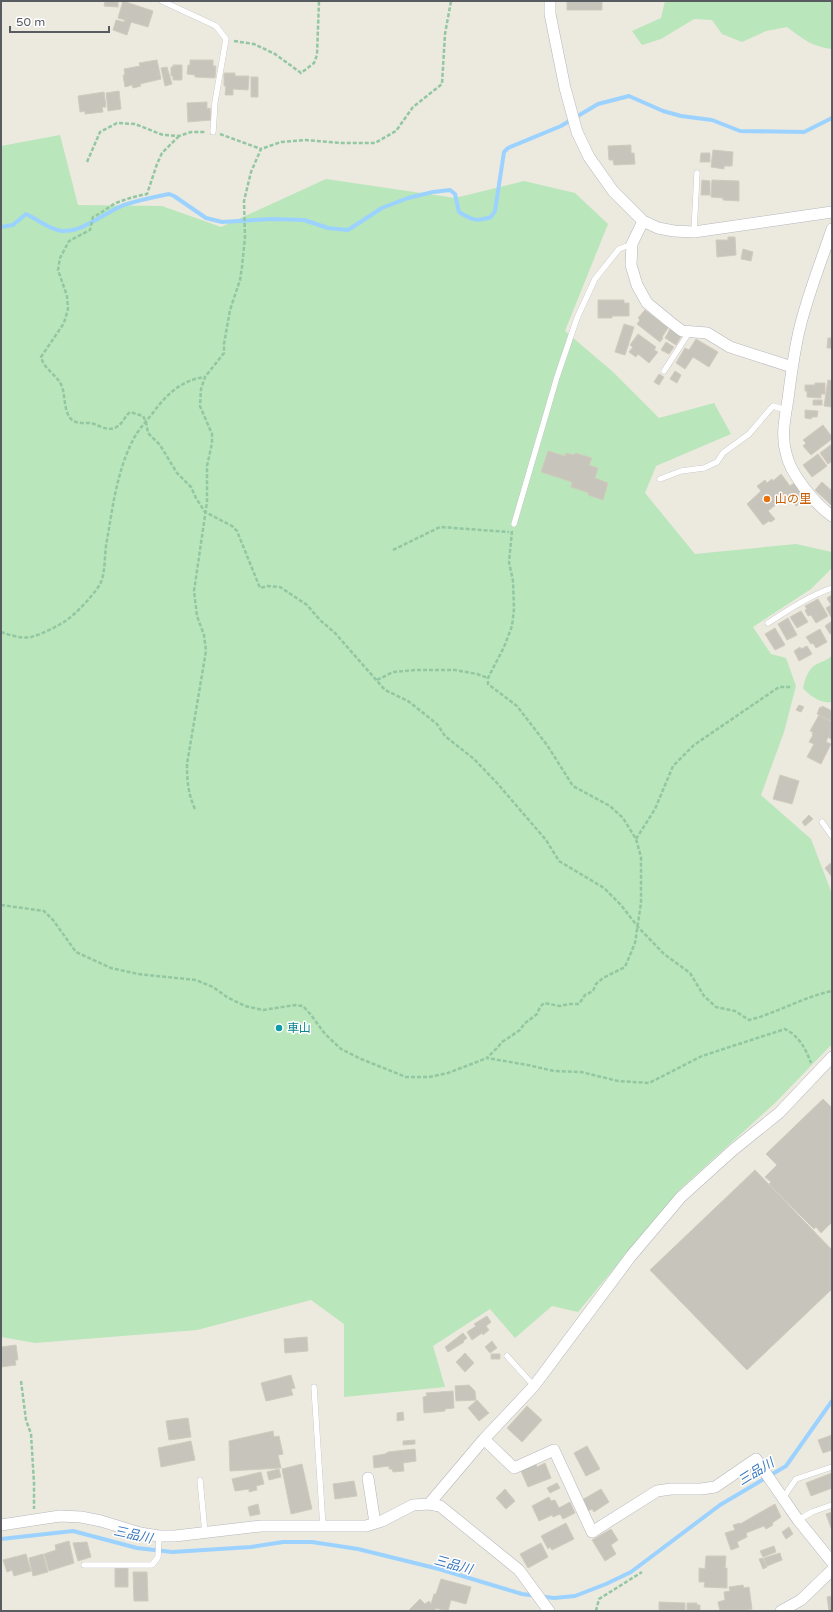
<svg xmlns="http://www.w3.org/2000/svg" width="833" height="1612" font-family="'Varela Round','Noto Sans JP',sans-serif">
<style>
.green{fill:#b9e6ba}
.lines{fill:none;stroke-linecap:round;stroke-linejoin:round}
.stream{stroke:#9cd2ff;stroke-width:4}
.building{fill:#c7c4bc;stroke:#d1cbbd}
.service-casing{stroke:#b5b7bd;stroke-width:6}
.minor-casing{stroke:#b5b7bd;stroke-width:12}
.path{stroke:#92c7a2;stroke-width:2.5;stroke-dasharray:4 2;stroke-linecap:butt}
.service{stroke:#fff;stroke-width:5.5}
.minor{stroke:#fff;stroke-width:11}
.food-dot{fill:#e8710a;stroke:#fff;stroke-width:1.5}
.culture-dot{fill:#0f9aa8;stroke:#fff;stroke-width:1.5}
.labels{text-anchor:middle;dominant-baseline:central;stroke-width:3;stroke-linejoin:round;paint-order:stroke}
.food-label{font-size:12px;fill:#c56008;stroke:#fff;text-anchor:start}
.culture-label{font-size:12px;fill:#0d838f;stroke:#fff;text-anchor:start}
.water-label{font-size:13px;font-style:italic;fill:#3877be;stroke:#fff}
</style>
<rect width="100%" height="100%" fill="#ece9df"/>
<path class="green" d="M 665,1 L 832,1 L 832,49 C 811,46 803,39 787,27 L 766,31 L 742,42 L 722,34 L 712,20 L 694,19 L 661,39 L 642,45 L 632,31 L 661,18 Z
M 60,135 L 78,205 L 162,206 L 221,227 L 326,179 L 455,198 L 524,181 L 575,193 L 608,224 L 565,331 L 613,372 L 659,418 L 714,403 L 731,434 L 656,466 L 645,493 L 695,554 L 796,544 L 832,552 L 832,568 L 811,589 L 753,627 L 771,654 L 786,658 L 796,686 L 784,732 L 761,795 L 811,839 L 832,894 L 832,1044 L 775,1103 L 679,1190 L 578,1312 L 552,1306 L 515,1338 L 490,1309 L 433,1346 L 445,1387 L 344,1397 L 344,1324 L 311,1300 L 197,1330 L 35,1343 L 1,1337 L 1,146 Z
M 832,656 L 832,702 C 821,704 810,696 803,688 C 805,680 808,668 817,664 C 823,661 827,660 832,656 Z"/>
<g class="lines">
<path class="stream" d="M 1,227 L 13,225 L 26,214 C 37,219 50,230 62,231 C 84,232 105,212 124,205 C 139,200 154,197 169,194 L 174,196 L 206,218 L 222,222 L 272,219 L 304,220 L 328,228 L 348,230 L 382,208 L 408,198 L 433,192 L 450,190 L 455,194 L 459,212 C 472,220 476,222 491,217 L 495,211 L 504,152 L 508,148 L 561,126 L 598,104 L 629,96 L 663,111 L 681,116 L 712,120 L 740,131 L 804,132 L 832,118
M 1,1539 L 73,1531 L 137,1548 L 172,1552 L 251,1547 L 283,1542 L 312,1542 L 358,1549 L 439,1569 L 522,1594 L 554,1598 L 575,1596 L 606,1584 L 631,1572 L 720,1505 L 786,1466 L 832,1401"/>
</g>
<path class="building" d="M 105,1 L 118,1 L 118,7 L 104,6 Z
M 123,1 L 153,11 L 148,27 L 131,22 L 127,35 L 113,30 L 116,20 L 124,22 L 125,20 L 118,18 Z
M 567,1 L 602,1 L 602,10 L 567,10 Z
M 157,60 L 161,79 L 140,84 L 141,86 L 133,88 L 132,85 L 125,87 L 123,75 L 125,75 L 124,69 L 140,66 L 139,63 Z
M 190,60 L 213,60 L 213,66 L 216,66 L 215,78 L 195,77 L 195,75 L 187,74 L 188,65 L 190,65 Z
M 173,65 L 182,65 L 182,80 L 173,80 L 173,76 L 171,76 L 171,67 L 173,67 Z
M 167,67 L 172,84 L 165,86 L 161,68 Z
M 224,73 L 235,73 L 235,76 L 249,76 L 248,90 L 233,89 L 233,95 L 225,95 L 226,86 L 224,86 Z
M 251,77 L 258,77 L 258,97 L 251,97 Z
M 119,91 L 121,109 L 108,111 L 106,93 Z
M 104,92 L 106,107 L 102,107 L 103,112 L 85,114 L 85,111 L 80,112 L 78,96 Z
M 207,102 L 207,109 L 210,108 L 211,120 L 188,122 L 187,103 Z
M 631,145 L 631,153 L 634,153 L 635,164 L 614,165 L 613,160 L 609,160 L 608,146 Z
M 713,150 L 733,152 L 732,166 L 724,166 L 724,169 L 711,167 Z
M 701,153 L 710,153 L 710,162 L 700,162 Z
M 702,180 L 710,181 L 710,195 L 701,195 Z
M 712,180 L 739,181 L 739,201 L 723,200 L 723,198 L 711,197 Z
M 728,237 L 735,237 L 736,255 L 717,257 L 716,240 L 728,240 Z
M 743,249 L 753,252 L 751,261 L 741,259 Z
M 598,300 L 624,300 L 624,303 L 629,303 L 629,316 L 612,316 L 612,318 L 598,318 Z
M 645,310 L 668,328 L 662,337 L 663,338 L 660,342 L 637,324 L 640,320 L 638,318 Z
M 624,324 L 634,327 L 625,355 L 615,352 Z
M 670,329 L 682,335 L 676,345 L 665,338 Z
M 638,334 L 656,347 L 654,350 L 658,352 L 649,363 L 638,354 L 636,357 L 629,352 L 633,347 L 630,345 Z
M 828,338 L 832,338 L 832,348 L 827,348 Z
M 696,339 L 718,352 L 709,367 L 693,357 L 685,369 L 676,363 L 685,348 L 689,350 Z
M 666,342 L 674,347 L 669,354 L 661,350 Z
M 675,371 L 681,375 L 677,383 L 670,379 Z
M 659,374 L 664,377 L 659,385 L 654,382 Z
M 828,380 L 832,381 L 832,407 L 824,406 Z
M 815,383 L 825,383 L 825,394 L 821,394 L 821,398 L 807,397 L 807,391 L 805,391 L 805,385 L 815,385 Z
M 813,400 L 822,400 L 822,405 L 813,405 Z
M 805,410 L 818,411 L 817,417 L 812,417 L 811,419 L 805,418 Z
M 823,425 L 832,437 L 832,439 L 811,455 L 803,446 L 806,443 L 803,440 Z
M 832,444 L 832,461 L 828,464 L 820,453 Z
M 548,451 L 565,456 L 566,453 L 574,455 L 575,453 L 592,458 L 589,465 L 598,468 L 595,478 L 608,483 L 603,500 L 588,495 L 589,493 L 571,487 L 572,482 L 541,472 Z
M 818,454 L 827,466 L 812,477 L 803,465 Z
M 781,474 L 790,486 L 794,483 L 806,498 L 796,506 L 788,495 L 768,511 L 775,519 L 771,522 L 769,521 L 763,525 L 747,504 L 761,491 L 757,486 L 765,480 L 767,483 L 772,479 L 773,481 Z
M 822,482 L 832,491 L 832,506 L 815,490 Z
M 832,595 L 832,617 L 831,617 L 826,608 L 831,605 L 827,598 Z
M 818,599 L 828,616 L 816,623 L 811,615 L 808,616 L 805,610 L 807,609 L 805,606 Z
M 801,611 L 808,622 L 797,628 L 790,617 Z
M 788,618 L 797,635 L 787,640 L 778,624 Z
M 832,621 L 832,633 L 830,634 L 825,626 Z
M 775,628 L 785,645 L 775,650 L 765,634 Z
M 820,629 L 827,642 L 816,648 L 813,643 L 811,644 L 806,637 Z
M 807,646 L 812,654 L 799,661 L 794,651 L 800,647 L 801,649 Z
M 799,705 L 804,707 L 801,712 L 796,710 Z
M 822,706 L 832,711 L 831,721 L 817,714 L 820,707 L 822,708 Z
M 819,715 L 832,722 L 832,736 L 831,739 L 828,737 L 826,742 L 831,744 L 821,764 L 807,757 L 814,744 L 809,742 L 813,735 L 812,734 L 813,732 L 810,731 Z
M 780,775 L 799,781 L 792,804 L 773,799 Z
M 809,815 L 813,819 L 805,826 L 802,822 Z
M 832,862 L 832,877 L 825,868 Z
M 823,1099 L 832,1108 L 832,1222 L 821,1233 L 816,1227 L 814,1229 L 769,1184 L 771,1182 L 765,1177 L 777,1165 L 766,1154 Z
M 755,1170 L 832,1250 L 832,1289 L 747,1370 L 650,1270 Z
M 487,1316 L 491,1322 L 486,1326 L 489,1330 L 483,1335 L 482,1333 L 472,1340 L 467,1332 L 476,1326 L 474,1324 Z
M 463,1333 L 467,1338 L 463,1341 L 464,1342 L 448,1352 L 445,1347 Z
M 307,1337 L 308,1351 L 285,1353 L 284,1339 Z
M 492,1341 L 497,1348 L 490,1353 L 485,1347 Z
M 16,1345 L 18,1360 L 15,1360 L 16,1365 L 1,1367 L 1,1347 Z
M 465,1353 L 474,1363 L 465,1372 L 456,1362 Z
M 491,1354 L 500,1354 L 500,1359 L 491,1359 Z
M 291,1375 L 295,1388 L 291,1389 L 293,1395 L 266,1401 L 261,1383 Z
M 469,1385 L 475,1391 L 476,1400 L 456,1401 L 455,1386 Z
M 453,1391 L 454,1408 L 445,1409 L 445,1411 L 424,1413 L 423,1397 L 427,1396 L 426,1393 Z
M 477,1400 L 489,1413 L 479,1421 L 468,1408 Z
M 527,1406 L 542,1420 L 522,1442 L 507,1428 Z
M 403,1412 L 404,1420 L 397,1421 L 397,1413 Z
M 188,1418 L 191,1437 L 169,1440 L 166,1421 Z
M 273,1431 L 274,1437 L 279,1436 L 283,1454 L 278,1455 L 281,1468 L 230,1471 L 229,1441 Z
M 832,1435 L 832,1450 L 823,1453 L 818,1440 Z
M 415,1440 L 415,1444 L 403,1445 L 403,1441 Z
M 191,1441 L 195,1460 L 161,1467 L 158,1448 Z
M 587,1446 L 600,1469 L 586,1476 L 574,1453 Z
M 415,1449 L 416,1461 L 403,1463 L 404,1471 L 393,1472 L 392,1469 L 389,1469 L 389,1466 L 374,1468 L 373,1456 L 385,1454 L 388,1452 Z
M 545,1463 L 551,1478 L 528,1487 L 521,1471 L 536,1464 L 537,1467 Z
M 302,1464 L 312,1509 L 291,1514 L 282,1469 Z
M 279,1469 L 281,1477 L 269,1480 L 267,1472 Z
M 261,1472 L 264,1484 L 256,1486 L 257,1490 L 249,1492 L 249,1489 L 235,1491 L 232,1479 Z
M 832,1473 L 832,1488 L 811,1496 L 806,1483 Z
M 354,1481 L 357,1496 L 335,1499 L 333,1484 Z
M 557,1483 L 560,1488 L 550,1493 L 547,1488 Z
M 505,1489 L 515,1501 L 506,1509 L 496,1498 Z
M 601,1489 L 609,1502 L 594,1512 L 592,1509 L 588,1511 L 582,1500 Z
M 549,1497 L 551,1501 L 555,1500 L 559,1508 L 570,1502 L 575,1513 L 563,1519 L 560,1514 L 553,1517 L 552,1515 L 539,1521 L 532,1506 Z
M 258,1504 L 260,1514 L 250,1516 L 248,1507 Z
M 775,1504 L 781,1517 L 772,1523 L 773,1525 L 766,1529 L 764,1526 L 746,1533 L 747,1537 L 737,1542 L 739,1547 L 731,1550 L 725,1533 L 735,1530 L 733,1525 L 740,1523 L 740,1524 Z
M 832,1512 L 832,1527 L 831,1528 L 826,1514 Z
M 566,1523 L 574,1539 L 552,1550 L 550,1547 L 548,1549 L 541,1536 Z
M 789,1527 L 793,1534 L 786,1539 L 782,1532 Z
M 611,1529 L 618,1540 L 611,1545 L 616,1554 L 605,1561 L 592,1540 Z
M 69,1541 L 74,1563 L 49,1571 L 44,1554 L 56,1550 L 55,1545 Z
M 87,1542 L 91,1557 L 78,1561 L 73,1543 Z
M 541,1543 L 548,1557 L 528,1568 L 520,1554 Z
M 774,1546 L 776,1552 L 763,1557 L 760,1551 Z
M 780,1553 L 782,1560 L 767,1566 L 764,1558 Z
M 26,1554 L 31,1571 L 14,1576 L 12,1570 L 7,1572 L 3,1560 Z
M 43,1554 L 48,1572 L 33,1576 L 29,1558 Z
M 706,1556 L 726,1556 L 725,1568 L 727,1568 L 727,1588 L 704,1587 L 705,1582 L 699,1582 L 699,1568 L 705,1569 Z
M 763,1558 L 767,1567 L 763,1569 L 759,1559 Z
M 115,1568 L 128,1568 L 128,1587 L 115,1587 Z
M 133,1572 L 147,1572 L 148,1601 L 134,1601 Z
M 441,1579 L 471,1587 L 466,1604 L 451,1600 L 448,1611 L 434,1608 L 437,1611 L 408,1611 L 420,1599 L 425,1604 L 429,1601 L 431,1604 L 434,1594 L 436,1594 Z
M 743,1585 L 744,1588 L 749,1587 L 752,1609 L 740,1611 L 720,1611 L 718,1602 L 725,1600 L 724,1592 L 730,1591 L 729,1587 Z
M 832,1596 L 832,1611 L 829,1611 L 827,1597 Z
M 659,1602 L 685,1603 L 685,1611 L 659,1611 Z
M 687,1603 L 697,1603 L 697,1605 L 700,1605 L 700,1611 L 687,1611 Z"/>
<g class="lines">
<defs>
<path id="service" d="M 162,1 L 216,26 L 226,39 L 215,102 L 213,132
M 694,232 L 697,173
M 664,371 L 690,331
M 660,479 L 681,471 L 704,468 L 717,462 L 723,453 L 749,434 L 773,406 L 786,410
M 514,524 L 557,377 L 577,318 L 595,279 L 619,249 L 632,244
M 768,623 C 788,610 809,596 832,588
M 822,822 L 832,836
M 507,1356 L 534,1386
M 314,1387 L 323,1527
M 200,1480 L 205,1533
M 783,1498 L 796,1479 L 832,1467
M 798,1520 L 812,1512 L 832,1505
M 84,1565 L 152,1565 L 158,1557 L 159,1536"/>
<path id="minor" d="M 550,1 L 550,14 L 565,88 L 577,132 L 589,157 L 613,191 L 643,221 L 658,228 L 674,231 L 694,232 L 832,212
M 643,221 L 632,244 L 631,265 L 637,285 L 647,303 L 669,321 L 682,331 L 707,333 L 730,347 L 792,367
M 832,229 C 821,262 808,294 800,327 C 794,351 791,375 788,399 C 785,417 781,436 786,453 C 790,474 815,504 832,516
M 484,1439 L 514,1468 L 554,1450 L 592,1532 L 657,1491 L 671,1489 L 701,1489 L 715,1487 L 756,1459 L 798,1520 L 832,1562
M 368,1478 L 375,1523
M 429,1504 L 484,1439 L 534,1386 L 631,1256 L 681,1197 L 733,1150 L 779,1113 L 832,1057
M 1,1525 L 60,1516 L 81,1517 L 101,1521 L 140,1533 L 159,1536 L 175,1536 L 261,1526 L 366,1526 L 382,1521 L 413,1505 L 429,1504 L 440,1506 L 519,1570 L 549,1611
M 781,1611 L 801,1600 L 832,1570"/>
</defs>
<use href="#service" class="service-casing"/>
<use href="#minor" class="minor-casing"/>
<path class="path" d="M 234,41 L 254,44 L 275,54 L 301,73 L 314,63 L 317,55 L 319,1
M 220,134 L 261,149
M 179,136 L 162,153 L 157,164 L 147,194 C 136,196 126,199 116,203 C 108,207 102,213 93,217 L 90,230 L 69,241 L 60,258 L 58,270 L 67,296 L 68,309 L 64,323 L 41,357 C 45,371 58,375 62,387 C 66,397 63,418 76,422 C 82,424 89,422 94,424 C 102,427 110,432 118,426 C 123,423 125,416 130,412 L 143,416 L 146,422 L 148,433 L 160,445 L 177,473 L 191,487 L 196,498 L 205,512 L 232,526 L 237,531 L 260,588 L 268,586 L 280,587 L 307,605 L 320,620 L 335,633 L 385,690 L 408,701 L 437,724 L 445,736 L 474,759 L 497,783 L 546,840 L 559,861 L 604,888 L 621,905 L 638,927 L 664,954 L 690,973 L 704,996 L 716,1007 L 735,1011 L 749,1020 C 777,1013 803,997 832,991
M 87,162 L 100,132 L 117,123 L 135,124 L 163,135 L 179,136 L 191,132 L 205,132
M 512,531 L 509,562 L 513,581 L 514,609 L 512,626 L 504,647 L 488,678 L 488,684 L 517,706 L 547,745 L 573,786 L 610,806 L 623,818 L 636,839 L 641,857 L 641,903 L 635,943 L 625,967 L 603,978 L 596,984 L 593,991 L 585,995 L 579,1004 L 569,1004 L 560,1006 L 544,1003 L 540,1007 L 537,1014 L 524,1024 L 520,1030 L 502,1042 L 498,1047 L 487,1058 L 528,1065 L 554,1071 L 581,1072 L 618,1081 L 649,1083 L 702,1056 L 785,1029 C 800,1037 805,1048 811,1063
M 393,550 L 440,527 L 509,532
M 1,632 C 10,635 21,639 31,637 C 42,634 54,628 64,622 C 73,617 97,592 101,582 C 106,569 104,554 107,540 C 113,505 118,464 137,433 C 142,426 147,420 152,414 C 166,395 181,380 205,377
M 377,680 L 393,672 L 416,670 L 455,670 L 477,674 L 488,678
M 195,809 C 188,794 187,780 187,764 L 206,651 L 204,635 L 197,616 L 194,591 L 207,502 L 207,466 L 212,443 L 212,434 L 200,406 L 201,389 L 205,377 L 224,353 L 224,344 L 230,310 L 240,280 L 242,267 L 245,237 L 244,201 L 251,172 L 261,149 L 281,142 L 305,140 L 341,143 L 375,143 L 396,131 L 413,107 L 442,84 L 445,34 L 451,1
M 636,839 L 655,809 L 673,766 L 694,745 L 779,687 L 792,687
M 1,905 L 44,911 L 53,920 L 76,952 L 111,968 L 138,974 L 196,980 L 213,987 L 227,997 L 245,1006 L 263,1010 L 295,1005 L 303,1006 L 311,1015 L 325,1034 L 341,1049 L 361,1059 L 406,1077 L 429,1077 L 448,1073 L 487,1058
M 21,1381 L 26,1420 L 31,1434 L 34,1483 L 34,1509
M 596,1611 L 599,1599 L 642,1572"/>
<use href="#service" class="service"/>
<use href="#minor" class="minor"/>
</g>
<circle class="food-dot" cx="767" cy="499" r="4"/>
<circle class="culture-dot" cx="279" cy="1028" r="4"/>
<g class="labels">
<g class="food-label">
<text x="775" y="499">山の里</text>
</g>
<g class="culture-label">
<text x="287" y="1028">車山</text>
</g>
<g class="water-label">
<text transform="translate(756 1472) rotate(-31)">三品川</text>
<text transform="translate(133 1535) rotate(12)">三品川</text>
<text transform="translate(453 1565) rotate(15)">三品川</text>
</g>
</g>
<rect width="833" height="1612" fill="none" stroke="#585c61" stroke-width="4"/>
<path d="M10 26v6h99v-6" fill="none" stroke="#585c61" stroke-width="2"/>
<text x="16" y="26" font-size="12" fill="#585c61" stroke="#ffffff" stroke-width="3" paint-order="stroke">50 m</text>
</svg>
